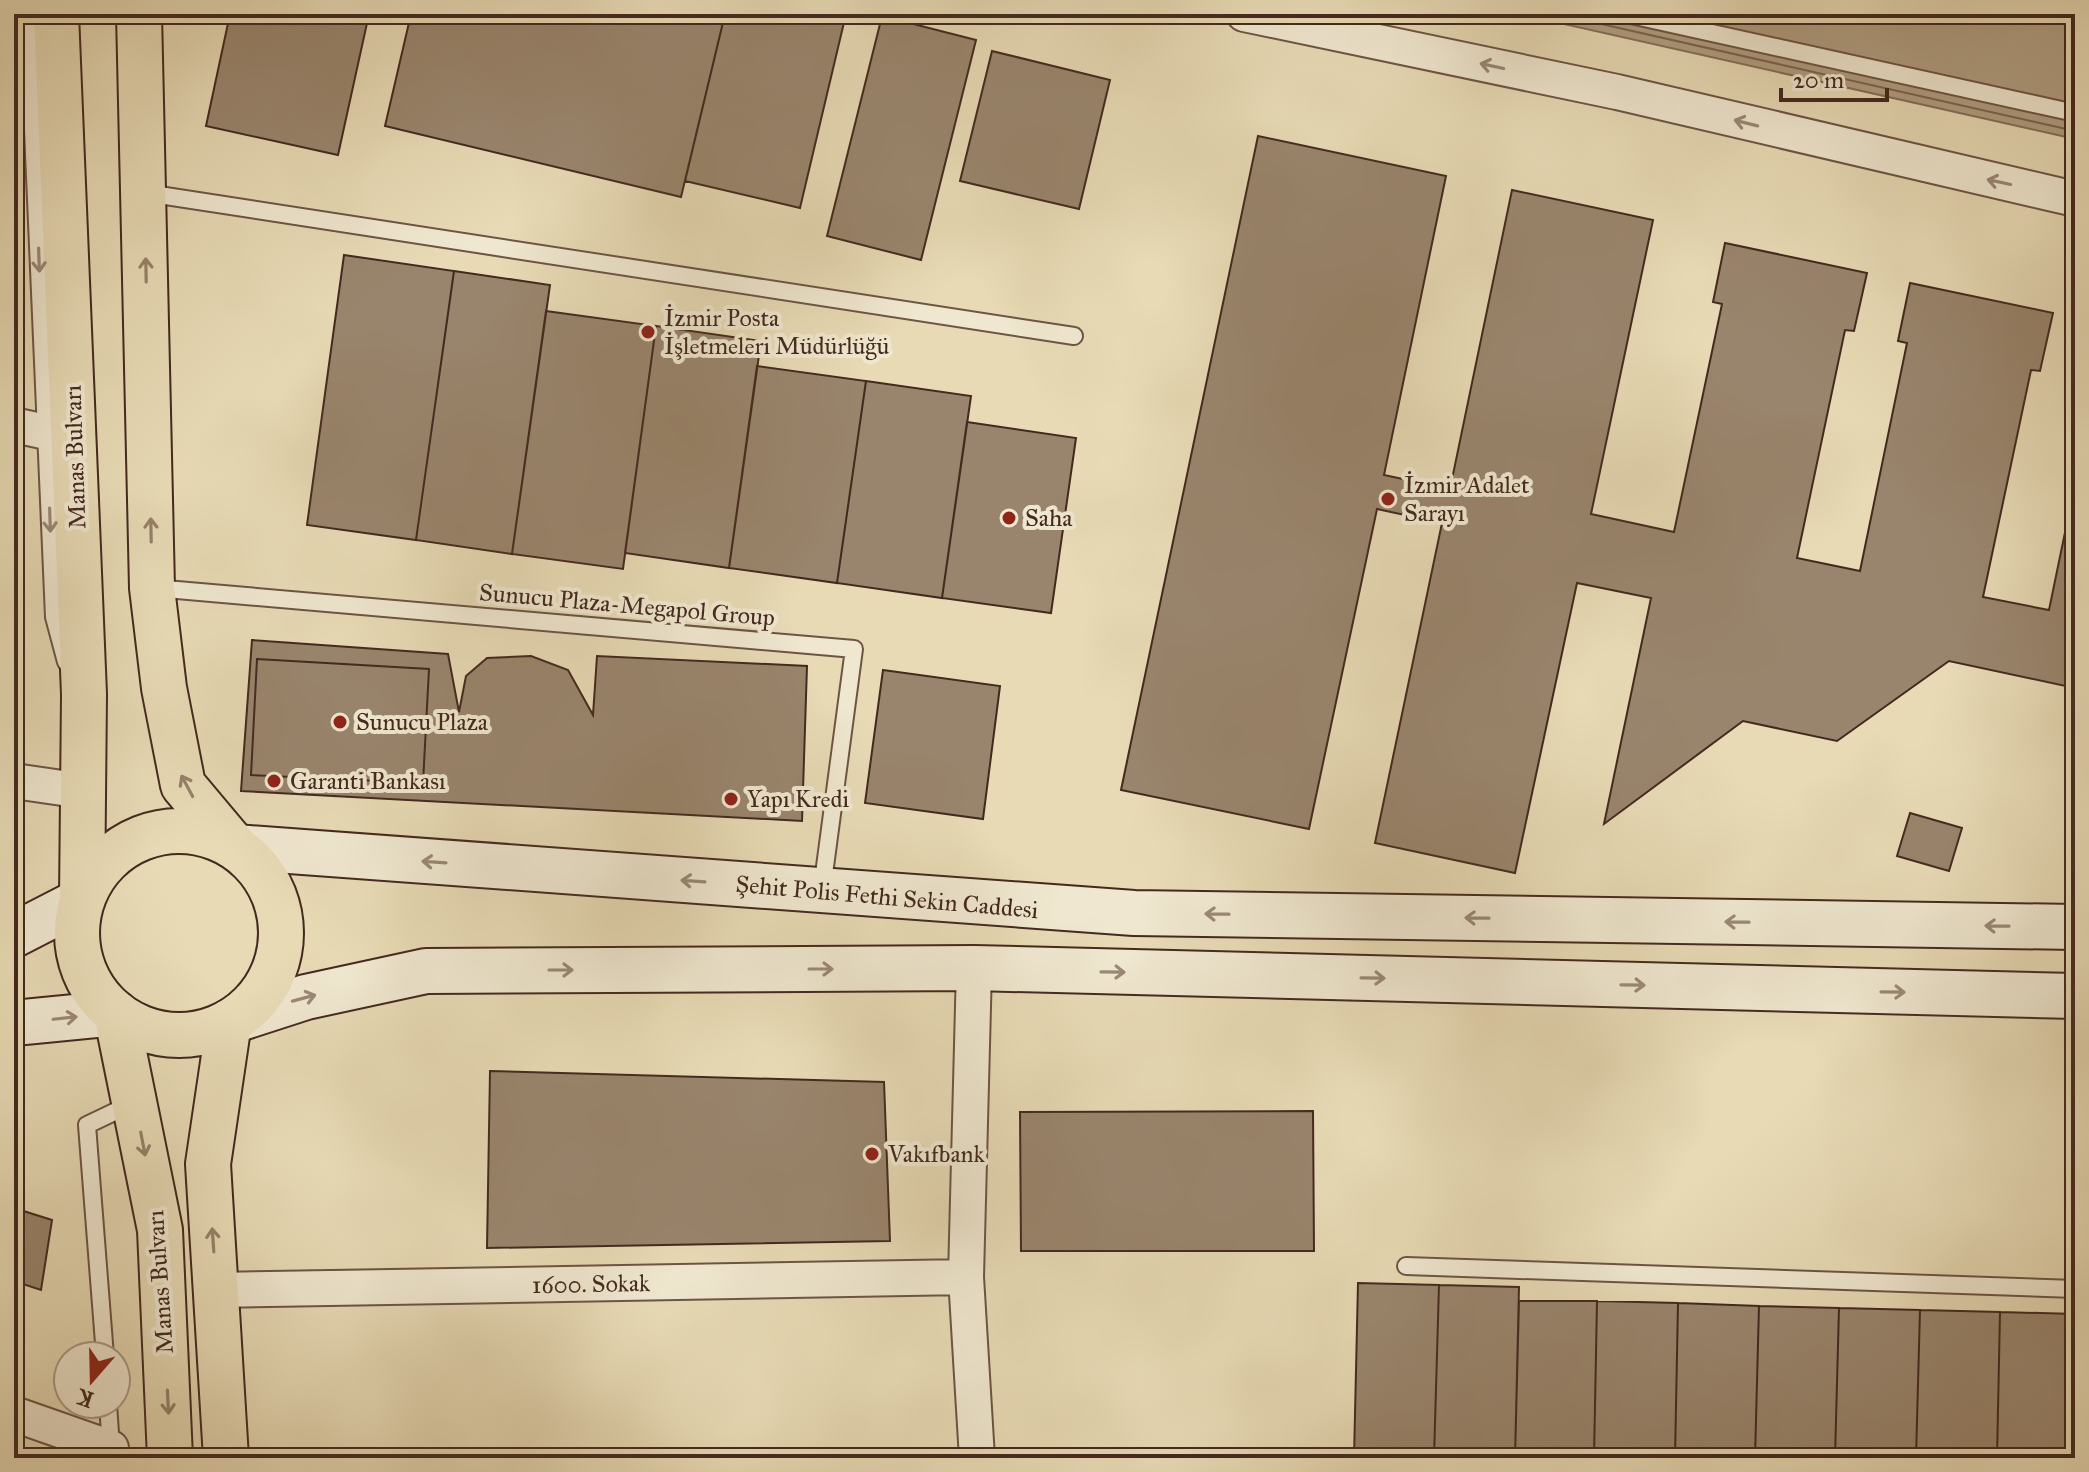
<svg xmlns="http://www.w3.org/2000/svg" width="2089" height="1472" font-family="'IM FELL Great Primer',serif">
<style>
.water{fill:#b09e82;stroke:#856f5a;stroke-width:2}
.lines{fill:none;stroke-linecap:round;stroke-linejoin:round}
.shore{stroke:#7a6450;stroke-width:2}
.building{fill:#99856d;stroke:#44291f;stroke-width:2}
.lane-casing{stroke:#6d5544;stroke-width:20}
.street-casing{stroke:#6d5544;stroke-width:38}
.secondary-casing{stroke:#44291f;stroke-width:48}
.primary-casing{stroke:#44291f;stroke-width:48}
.lane{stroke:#efe7cf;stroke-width:16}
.street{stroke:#efe7cf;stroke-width:34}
.secondary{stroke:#efe7cf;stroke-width:44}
.primary{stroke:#e7dab5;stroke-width:44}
.oneway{stroke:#9a8877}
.oneway2{stroke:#96826a}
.poi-dot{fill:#8f2418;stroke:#efe7cf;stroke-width:3}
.labels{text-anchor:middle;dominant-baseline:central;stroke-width:8;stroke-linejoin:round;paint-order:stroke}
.poi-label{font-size:24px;fill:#44291f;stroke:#efe7cf;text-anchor:start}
.street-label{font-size:24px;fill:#44291f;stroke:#efe7cf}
</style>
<rect width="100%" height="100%" fill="#e7dab5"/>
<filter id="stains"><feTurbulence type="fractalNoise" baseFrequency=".0025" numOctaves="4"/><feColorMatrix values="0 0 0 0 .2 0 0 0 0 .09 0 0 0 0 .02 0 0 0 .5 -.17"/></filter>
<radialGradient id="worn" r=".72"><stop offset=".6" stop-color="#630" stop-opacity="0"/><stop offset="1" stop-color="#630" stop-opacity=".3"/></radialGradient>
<path class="water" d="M 1520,14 L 2075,14 L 2075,139 Z"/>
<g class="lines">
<path class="shore" d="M 1557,14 L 2075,131"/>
</g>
<path class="building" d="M 230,14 L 369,14 L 338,155 L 206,126 Z
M 411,14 L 725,14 L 681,197 L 385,126 Z
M 725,14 L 846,14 L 800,208 L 685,181 Z
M 882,16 L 976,40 L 921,260 L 827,236 Z
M 992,51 L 1110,80 L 1079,209 L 960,181 Z
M 1258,136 L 1446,176 L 1384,475 L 1450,489 L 1512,190 L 1653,220 L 1591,514 L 1674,532 L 1722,304 L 1713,302 L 1725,243 L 1867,273 L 1854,331 L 1845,330 L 1797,558 L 1860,571 L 1907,343 L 1898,341 L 1910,283 L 2053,313 L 2040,371 L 2031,370 L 1983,597 L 2049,610 L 2075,484 L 2075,688 L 1949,661 L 1837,741 L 1743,721 L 1604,824 L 1651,598 L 1577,583 L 1515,873 L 1375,843 L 1442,523 L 1377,509 L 1309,829 L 1121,790 Z
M 344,255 L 454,271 L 416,540 L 307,525 Z
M 454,271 L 550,285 L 512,554 L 416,540 Z
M 546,311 L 656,326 L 623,569 L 512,554 Z
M 656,326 L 761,341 L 729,568 L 625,553 Z
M 757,366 L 866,381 L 837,583 L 729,568 Z
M 866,381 L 971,396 L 942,598 L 837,583 Z
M 967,422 L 1076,438 L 1051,613 L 942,598 Z
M 252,640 L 448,654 L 459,712 L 466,676 L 487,658 L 531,656 L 568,670 L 593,715 L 597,656 L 807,666 L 802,821 L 241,791 Z
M 257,659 L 429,669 L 423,783 L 251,775 Z
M 883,670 L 1000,686 L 983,819 L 865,803 Z
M 1910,813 L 1962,828 L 1949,871 L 1897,856 Z
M 490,1071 L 884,1082 L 890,1241 L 487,1248 Z
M 1313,1111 L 1314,1251 L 1021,1251 L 1020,1112 Z
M 14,1208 L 52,1220 L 41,1290 L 20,1283 L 14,1303 Z
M 1358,1283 L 1439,1285 L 1434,1458 L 1354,1458 Z
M 1439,1285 L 1519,1287 L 1515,1458 L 1434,1458 Z
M 1519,1301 L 1597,1301 L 1594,1458 L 1515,1458 Z
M 1597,1301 L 1678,1303 L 1675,1458 L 1594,1458 Z
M 1678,1303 L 1759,1306 L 1755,1458 L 1675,1458 Z
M 1759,1306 L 1839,1308 L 1835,1458 L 1755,1458 Z
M 1839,1308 L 1920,1310 L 1916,1458 L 1835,1458 Z
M 1920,1310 L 2000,1312 L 1997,1458 L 1916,1458 Z
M 2000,1312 L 2075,1314 L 2075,1458 L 1997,1458 Z"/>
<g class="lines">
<defs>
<path id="lane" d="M 28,14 L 54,617 L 66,662
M 1626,14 L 2075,113
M 146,193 L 1074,336
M 154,588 L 854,649 L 822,889
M 1406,1266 L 2075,1289
M 105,1356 L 87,1125 L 133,1103
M 108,1404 L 111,1448"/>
<path id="street" d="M 1244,14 L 1617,92 L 2075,199
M 14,425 L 46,432
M 14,781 L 83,791
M 974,968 L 966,1277 L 977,1458
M 216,1290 L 966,1277
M 14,1414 L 111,1448"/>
<path id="secondary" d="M 235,847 L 1134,913 L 2075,927
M 14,935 L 82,900
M 229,1022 L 306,997 L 426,971 L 974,968 L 2075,996
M 14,1023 L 116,1013"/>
<path id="primary" d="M 56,14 L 84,694 L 82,900
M 139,14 L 152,588 L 164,688 L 183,785 L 235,847
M77 933a102 102 0 1 1 204 0a102 102 0 1 1-204 0Z
M 116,1013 L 160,1230 L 170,1458
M 226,1458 L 208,1164 L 229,1022"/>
</defs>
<use href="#lane" class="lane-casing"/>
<use href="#street" class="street-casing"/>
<use href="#secondary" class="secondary-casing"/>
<use href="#primary" class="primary-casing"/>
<use href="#lane" class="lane"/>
<use href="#street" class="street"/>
<use href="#secondary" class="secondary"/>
<use href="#primary" class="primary"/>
</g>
<defs><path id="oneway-shaft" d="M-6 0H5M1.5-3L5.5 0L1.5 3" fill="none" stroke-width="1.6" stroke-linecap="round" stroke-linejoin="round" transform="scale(2)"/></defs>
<g class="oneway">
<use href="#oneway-shaft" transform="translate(1492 66) rotate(-168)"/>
<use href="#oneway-shaft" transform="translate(1746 123) rotate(-166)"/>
<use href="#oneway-shaft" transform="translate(1999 182) rotate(-168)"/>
<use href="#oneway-shaft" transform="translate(39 260) rotate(88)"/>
<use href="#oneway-shaft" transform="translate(50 520) rotate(88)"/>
<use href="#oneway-shaft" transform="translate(434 862) rotate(-176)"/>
<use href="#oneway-shaft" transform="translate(693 881) rotate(-176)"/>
<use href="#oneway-shaft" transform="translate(1217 914) rotate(-179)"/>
<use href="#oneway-shaft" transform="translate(1477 918) rotate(-179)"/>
<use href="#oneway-shaft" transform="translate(1737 922) rotate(-179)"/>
<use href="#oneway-shaft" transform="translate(1997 926) rotate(-179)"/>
<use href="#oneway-shaft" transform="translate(821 969)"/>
<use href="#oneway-shaft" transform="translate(561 970)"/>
<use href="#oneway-shaft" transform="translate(1113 972) rotate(1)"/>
<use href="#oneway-shaft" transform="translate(1373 978) rotate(1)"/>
<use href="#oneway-shaft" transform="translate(1633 985) rotate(1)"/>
<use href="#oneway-shaft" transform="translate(1893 992) rotate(1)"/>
<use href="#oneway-shaft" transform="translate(304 998) rotate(-15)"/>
<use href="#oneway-shaft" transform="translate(65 1018) rotate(-6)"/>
</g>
<g class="oneway2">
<use href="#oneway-shaft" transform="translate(146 270) rotate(-91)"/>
<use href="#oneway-shaft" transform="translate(151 530) rotate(-91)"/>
<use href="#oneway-shaft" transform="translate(187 786) rotate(-118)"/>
<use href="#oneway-shaft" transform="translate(143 1144) rotate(79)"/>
<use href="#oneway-shaft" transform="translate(213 1240) rotate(-94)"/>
<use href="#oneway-shaft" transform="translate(168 1402) rotate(87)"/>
</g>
<g class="poi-dot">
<circle cx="648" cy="332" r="8"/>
<circle cx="1388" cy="499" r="8"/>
<circle cx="1009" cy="518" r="8"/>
<circle cx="340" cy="722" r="8"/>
<circle cx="274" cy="781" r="8"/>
<circle cx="731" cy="799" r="8"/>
<circle cx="872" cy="1154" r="8"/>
</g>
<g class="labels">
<g class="poi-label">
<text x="664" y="318">İzmir Posta<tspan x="664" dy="28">İşletmeleri Müdürlüğü</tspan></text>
<text x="1404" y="485">İzmir Adalet<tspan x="1404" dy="28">Sarayı</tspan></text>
<text x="1025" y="518">Saha</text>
<text x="356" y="722">Sunucu Plaza</text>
<text x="290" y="781">Garanti Bankası</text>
<text x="747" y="799">Yapı Kredi</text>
<text x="888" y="1154">Vakıfbank</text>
</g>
<g class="street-label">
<text transform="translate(75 457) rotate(-92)">Manas Bulvarı</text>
<text transform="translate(627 605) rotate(5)">Sunucu Plaza-Megapol Group</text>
<text transform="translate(887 897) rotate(5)">Şehit Polis Fethi Sekin Caddesi</text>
<text transform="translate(160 1282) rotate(-94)">Manas Bulvarı</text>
<text transform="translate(591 1284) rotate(-1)">1600. Sokak</text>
</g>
</g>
<rect width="2089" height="1472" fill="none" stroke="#e7dab5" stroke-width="48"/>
<rect x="16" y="16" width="2057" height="1440" fill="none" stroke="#44291f" stroke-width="4"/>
<rect x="24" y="24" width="2041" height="1424" fill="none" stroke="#44291f" stroke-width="2"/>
<g transform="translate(92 1380) rotate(200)"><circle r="38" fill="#efe7cf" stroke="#ab9b89" stroke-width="2"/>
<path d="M0-6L14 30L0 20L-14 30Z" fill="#8f2418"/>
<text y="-12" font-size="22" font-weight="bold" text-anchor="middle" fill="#44291f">K</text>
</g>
<path d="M1781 88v12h106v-12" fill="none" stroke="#44291f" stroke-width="4"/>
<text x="1793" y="88" font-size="24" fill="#44291f" stroke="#efe7cf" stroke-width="6" paint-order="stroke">20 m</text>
<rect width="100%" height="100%" filter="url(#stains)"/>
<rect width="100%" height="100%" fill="url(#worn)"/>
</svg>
